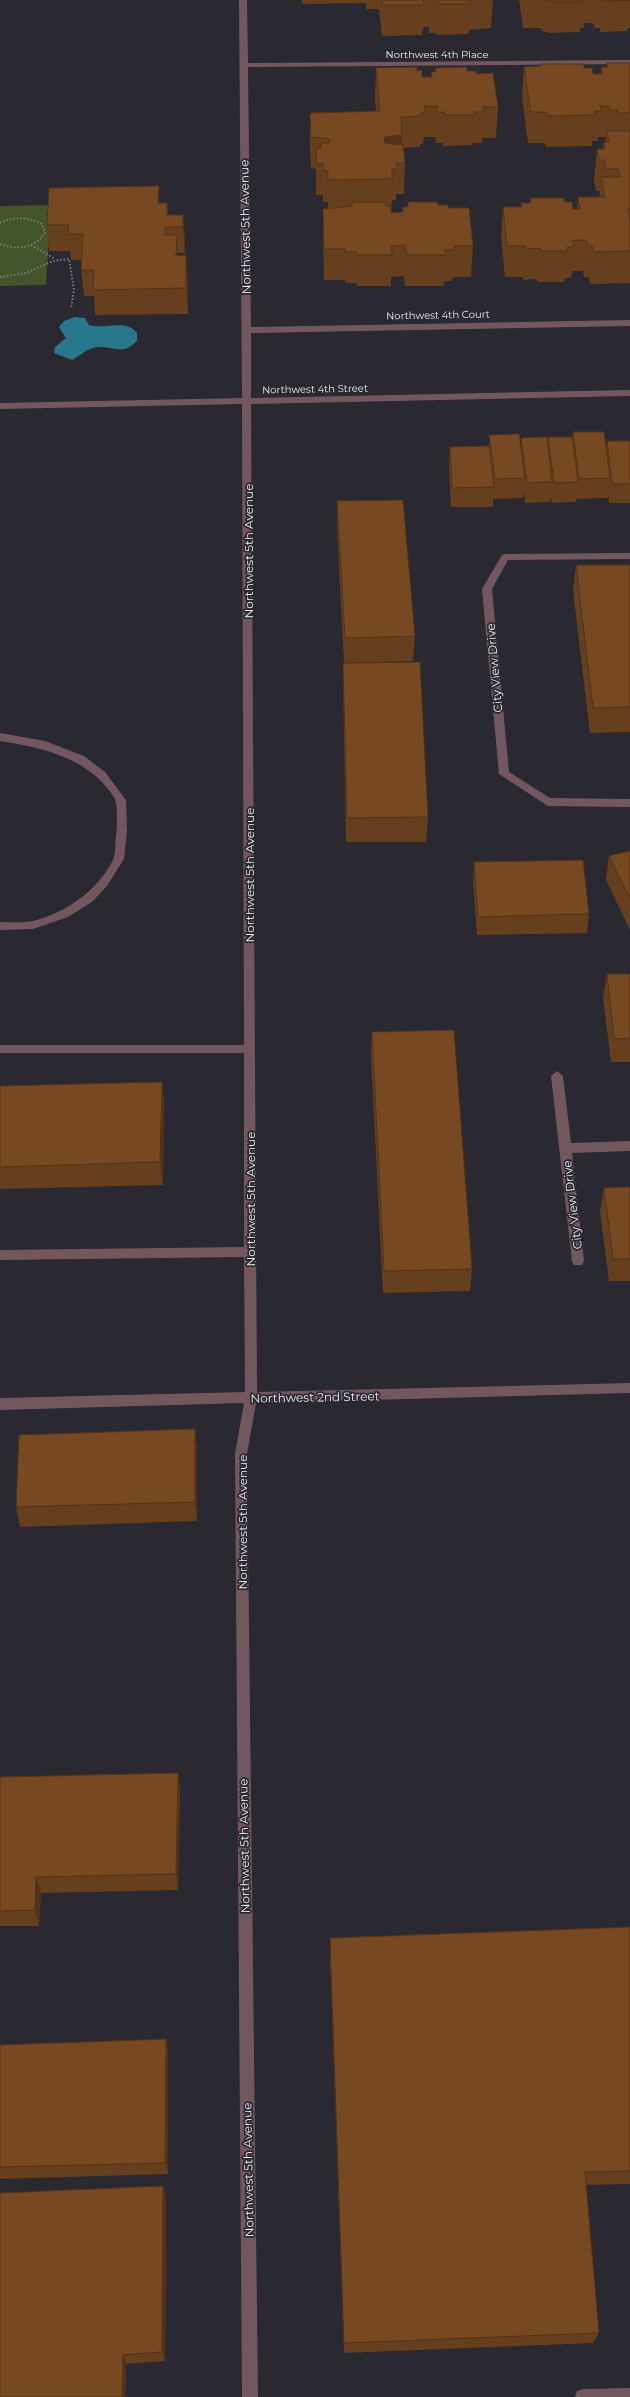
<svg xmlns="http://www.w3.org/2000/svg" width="630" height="2397" font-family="Montserrat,sans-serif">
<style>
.green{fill:#43552a}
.water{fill:#28778d}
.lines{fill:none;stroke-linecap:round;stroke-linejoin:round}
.path{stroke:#7d7b82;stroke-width:2;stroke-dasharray:1.5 2;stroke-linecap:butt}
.minor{fill:#73575e;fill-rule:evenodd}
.wall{fill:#663f1e}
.shaded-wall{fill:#533318}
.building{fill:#774923;stroke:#533318}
.labels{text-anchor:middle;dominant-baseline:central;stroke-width:3.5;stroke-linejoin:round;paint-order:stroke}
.far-street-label{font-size:10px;fill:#edebf1;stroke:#2a2830}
.street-label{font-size:12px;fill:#edebf1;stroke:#2a2830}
</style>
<rect width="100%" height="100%" fill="#2a2830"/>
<path class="green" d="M 51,205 L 46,285 L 0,286 L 0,206 Z"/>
<path class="water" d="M 75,317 L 85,318 L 89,325 C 105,330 126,318 137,333 L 137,341 C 122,356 115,346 98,347 C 89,347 80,356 72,360 L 54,353 L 55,347 L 66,338 L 59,327 L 64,321 Z"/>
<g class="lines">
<path class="path" d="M 0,223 C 14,216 28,217 42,224 L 45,233 C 34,249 17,250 0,244
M 31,245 L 55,259
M 0,277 L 26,273 L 53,261 L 69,259 L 74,290 L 71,309"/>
<path class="minor" d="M 239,0 L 247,0 L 248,63 L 630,60 L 630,64 L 248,67 L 251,327 L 630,320 L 630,326 L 251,333 L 251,398 L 630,390 L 630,396 L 251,404 L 257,1392 L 630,1383 L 630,1393 L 256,1403 L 247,1454 L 258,2397 L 242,2397 L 235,1454 L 244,1403 L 0,1410 L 0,1398 L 245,1392 L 244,1257 L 0,1260 L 0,1250 L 244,1247 L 244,1053 L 0,1053 L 0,1045 L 244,1045 L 242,404 L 0,409 L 0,403 L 242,398 Z
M 630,553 L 630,559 L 508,560 L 492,589 L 509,772 L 550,798 L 630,799 L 630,807 L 548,806 L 499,774 L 482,589 L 502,555 L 505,554 Z
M 0,733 L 45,741 L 84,756 L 105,772 L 126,800 L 127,831 L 124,859 L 107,886 L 92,902 L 68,917 L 33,929 L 0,930 L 0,922 C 11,922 23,923 33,921 C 66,913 98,890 113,860 C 116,853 115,843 116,836 C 117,828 118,805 115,799 C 90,758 44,748 0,741 Z
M 557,1071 L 563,1076 L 571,1143 L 630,1141 L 630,1151 L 572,1153 L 584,1261 L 582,1265 L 574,1265 L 572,1261 L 551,1076 Z
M 630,2388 L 630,2397 L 575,2397 L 577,2391 L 583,2389 Z"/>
</g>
<path class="wall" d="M 302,0 L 493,0 L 491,28 L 469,30 L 468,34 L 437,35 L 436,33 L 429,33 L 429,27 L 423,27 L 422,35 L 382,36 L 379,9 L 366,9 L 366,3 L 302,4 Z
M 519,0 L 630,0 L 630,28 L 628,28 L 627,31 L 600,32 L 600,28 L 595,28 L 593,23 L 584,23 L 584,28 L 580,28 L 580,32 L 550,33 L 541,31 L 541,28 L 523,28 Z
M 607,63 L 630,63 L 630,283 L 590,284 L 589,277 L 584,277 L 583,271 L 572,271 L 571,278 L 565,278 L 564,282 L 537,282 L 537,279 L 523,280 L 523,277 L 505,277 L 501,238 L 503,207 L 521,207 L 521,203 L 530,203 L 530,198 L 564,202 L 573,209 L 577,209 L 578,197 L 599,197 L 600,191 L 596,191 L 594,180 L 597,149 L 603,149 L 604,142 L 605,142 L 606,138 L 606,137 L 598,137 L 598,141 L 592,141 L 592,146 L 546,147 L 545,143 L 528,143 L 522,97 L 524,67 L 541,66 L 541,64 L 584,68 L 593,74 L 601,74 L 601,67 L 606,67 Z
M 376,68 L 417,71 L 422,77 L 431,77 L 431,72 L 435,72 L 435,68 L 467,71 L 477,74 L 498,107 L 496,138 L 482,138 L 482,143 L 473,143 L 473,145 L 443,146 L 443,143 L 436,143 L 435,137 L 424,137 L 423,144 L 420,144 L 420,147 L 404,148 L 405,163 L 404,194 L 396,194 L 396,200 L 392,200 L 391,213 L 402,212 L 403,207 L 408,207 L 408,202 L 438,205 L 449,208 L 473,246 L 471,277 L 453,277 L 452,281 L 444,281 L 444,286 L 405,286 L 404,276 L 391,277 L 391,286 L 357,286 L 357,283 L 346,283 L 345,280 L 324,280 L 323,240 L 323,209 L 328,209 L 328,202 L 323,202 L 323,195 L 316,195 L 316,169 L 311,168 L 310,144 L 310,113 L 376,112 L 375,99 Z
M 160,203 L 167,203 L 168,215 L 183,215 L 185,240 L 185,253 L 177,253 L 178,256 L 188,281 L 188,314 L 95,315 L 94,296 L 84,296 L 81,270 L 82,260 L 71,260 L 70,251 L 49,251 L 47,225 Z
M 573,432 L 606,448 L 607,441 L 630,441 L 630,503 L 609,503 L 608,493 L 608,498 L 576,499 L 576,497 L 576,502 L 552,503 L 551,497 L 550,502 L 525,503 L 524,491 L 523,498 L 493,499 L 493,507 L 451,507 L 449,467 L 450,447 L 489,446 L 489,435 L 521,447 L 521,438 L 548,442 L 548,437 L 572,438 Z
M 337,501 L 415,636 L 413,661 L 344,663 L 337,527 Z
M 576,565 L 630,565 L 630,732 L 590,733 L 573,591 Z
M 343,663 L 428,817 L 426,842 L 346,842 L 343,688 Z
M 630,851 L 630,930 L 606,880 L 609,856 Z
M 474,862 L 589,914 L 587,933 L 477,935 L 473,881 Z
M 607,974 L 630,974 L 630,1062 L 611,1062 L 603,998 Z
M 372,1032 L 472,1269 L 470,1291 L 383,1293 L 371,1055 Z
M 162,1082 L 164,1105 L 163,1185 L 0,1189 L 0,1086 Z
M 630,1187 L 630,1281 L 609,1281 L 600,1211 L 604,1188 Z
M 195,1429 L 197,1450 L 197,1521 L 20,1527 L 16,1507 Z
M 178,1773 L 180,1790 L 178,1890 L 41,1893 L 39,1926 L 0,1926 L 0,1777 Z
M 630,1927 L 630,2184 L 586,2185 L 599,2333 L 593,2343 L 344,2353 L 330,1955 L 330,1938 Z
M 166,2039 L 168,2053 L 168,2174 L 0,2179 L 0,2045 Z
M 166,2198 L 165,2361 L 126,2364 L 125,2397 L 0,2397 Z"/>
<path class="shaded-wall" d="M 402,135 L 402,163 L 396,163 L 384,168 L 384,137 Z
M 159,186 L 160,212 L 158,203 Z
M 183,215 L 185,240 L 185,253 L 183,227 Z
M 177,235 L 178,261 L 176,256 Z
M 186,255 L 188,281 L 188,314 L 186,288 Z
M 162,1082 L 164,1105 L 163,1185 L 160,1162 Z
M 195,1429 L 197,1450 L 197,1521 L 195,1502 Z
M 178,1773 L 180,1790 L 178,1890 L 176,1874 Z
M 36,1877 L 41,1893 L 39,1926 L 35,1910 Z
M 166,2039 L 168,2053 L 168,2174 L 165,2163 Z
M 163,2186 L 166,2198 L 165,2361 L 162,2352 Z
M 123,2355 L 126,2364 L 125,2397 L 122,2397 Z"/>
<path class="building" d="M 382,0 L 423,0 L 424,5 L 382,5 Z
M 430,0 L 470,0 L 470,4 L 438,4 L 438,2 L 431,2 Z
M 543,0 L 583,0 L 583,2 L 552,2 Z
M 603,0 L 630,0 L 603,1 Z
M 607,63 L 630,63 L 630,113 L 618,113 L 618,110 L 610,110 L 609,106 L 600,106 L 601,111 L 595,111 L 595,115 L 548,116 L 547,112 L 531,112 L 524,67 L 541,66 L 541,64 L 584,64 L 584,68 L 592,68 L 593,74 L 603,74 L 601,67 L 608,67 Z
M 417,67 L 417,71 L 422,70 L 422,77 L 432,77 L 431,72 L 436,72 L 435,68 L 466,67 L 467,71 L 476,71 L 477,74 L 493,73 L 498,107 L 483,107 L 483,112 L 474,112 L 475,115 L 444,115 L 444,112 L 437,112 L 437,106 L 424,106 L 425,113 L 421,113 L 421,116 L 401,117 L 402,135 L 384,137 L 385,143 L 403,145 L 405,163 L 396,163 L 397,169 L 392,169 L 392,179 L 328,180 L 328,171 L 324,171 L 323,164 L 316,164 L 316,148 L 321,148 L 321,143 L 329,143 L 329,139 L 311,137 L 310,113 L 380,111 L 376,68 Z
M 607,131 L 630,131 L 630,209 L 628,209 L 630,222 L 630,251 L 594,252 L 592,246 L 588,246 L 586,240 L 573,240 L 574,247 L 567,247 L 567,251 L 540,251 L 540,248 L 526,249 L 526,246 L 507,246 L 503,207 L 522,207 L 521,203 L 531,203 L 530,198 L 564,198 L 564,202 L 572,202 L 573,209 L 580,209 L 578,197 L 605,197 L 601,177 L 620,177 L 618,169 L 606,169 L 604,160 L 599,160 L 597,149 L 605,149 L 604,142 L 609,142 Z
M 159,186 L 158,203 L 167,203 L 167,215 L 183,215 L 183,227 L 165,227 L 165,235 L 177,235 L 176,256 L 186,255 L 186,288 L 93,290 L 94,270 L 81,270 L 83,234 L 68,234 L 69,225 L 47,225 L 49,188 Z
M 352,202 L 385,202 L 386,206 L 391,206 L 391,213 L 403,212 L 403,207 L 408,207 L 408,202 L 437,202 L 438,205 L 448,205 L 449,208 L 469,208 L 473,246 L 454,246 L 454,250 L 445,250 L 446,255 L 406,255 L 405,245 L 391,246 L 392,255 L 357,255 L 357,252 L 346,252 L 345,249 L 324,249 L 323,209 L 352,206 Z
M 573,432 L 604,432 L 610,478 L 579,479 Z
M 519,434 L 525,478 L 495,479 L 489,435 Z
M 547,437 L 552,482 L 527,483 L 521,438 Z
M 548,437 L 572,437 L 578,482 L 554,483 Z
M 607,441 L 630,441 L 630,484 L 612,484 Z
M 489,446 L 494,487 L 452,488 L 450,447 Z
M 403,500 L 415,636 L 345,638 L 337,501 Z
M 576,565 L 630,565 L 630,707 L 593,708 Z
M 420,662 L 428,817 L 347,818 L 343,663 Z
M 630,851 L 630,899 L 609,856 Z
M 583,860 L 589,914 L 478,917 L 474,862 Z
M 607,974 L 630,974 L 630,1038 L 614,1039 Z
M 454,1030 L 472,1269 L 384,1271 L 372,1032 Z
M 162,1082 L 160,1162 L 0,1167 L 0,1086 Z
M 630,1187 L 630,1259 L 613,1259 L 604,1188 Z
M 195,1429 L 195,1502 L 16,1507 L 19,1435 Z
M 178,1773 L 176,1874 L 36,1877 L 35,1910 L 0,1911 L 0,1777 Z
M 630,1927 L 630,2171 L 585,2172 L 599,2333 L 344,2343 L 330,1938 Z
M 166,2039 L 165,2163 L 0,2167 L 0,2045 Z
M 163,2186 L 162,2352 L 123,2355 L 122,2397 L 0,2397 L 0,2193 Z"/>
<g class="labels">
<g class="far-street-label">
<text x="437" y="54">Northwest 4th Place</text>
<text transform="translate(438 315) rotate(-1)">Northwest 4th Court</text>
<text transform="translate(315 389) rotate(-1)">Northwest 4th Street</text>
</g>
<g class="street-label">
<text transform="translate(245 227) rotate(-91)">Northwest 5th Avenue</text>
<text transform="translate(248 551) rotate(-90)">Northwest 5th Avenue</text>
<text transform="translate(494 668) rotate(-95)">City View Drive</text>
<text transform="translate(249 875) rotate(-90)">Northwest 5th Avenue</text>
<text transform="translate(250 1199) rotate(-90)">Northwest 5th Avenue</text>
<text transform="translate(572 1205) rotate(-97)">City View Drive</text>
<text transform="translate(315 1397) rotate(-1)">Northwest 2nd Street</text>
<text transform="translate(242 1522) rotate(-90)">Northwest 5th Avenue</text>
<text transform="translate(244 1846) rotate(-91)">Northwest 5th Avenue</text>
<text transform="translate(248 2170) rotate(-91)">Northwest 5th Avenue</text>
</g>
</g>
</svg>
